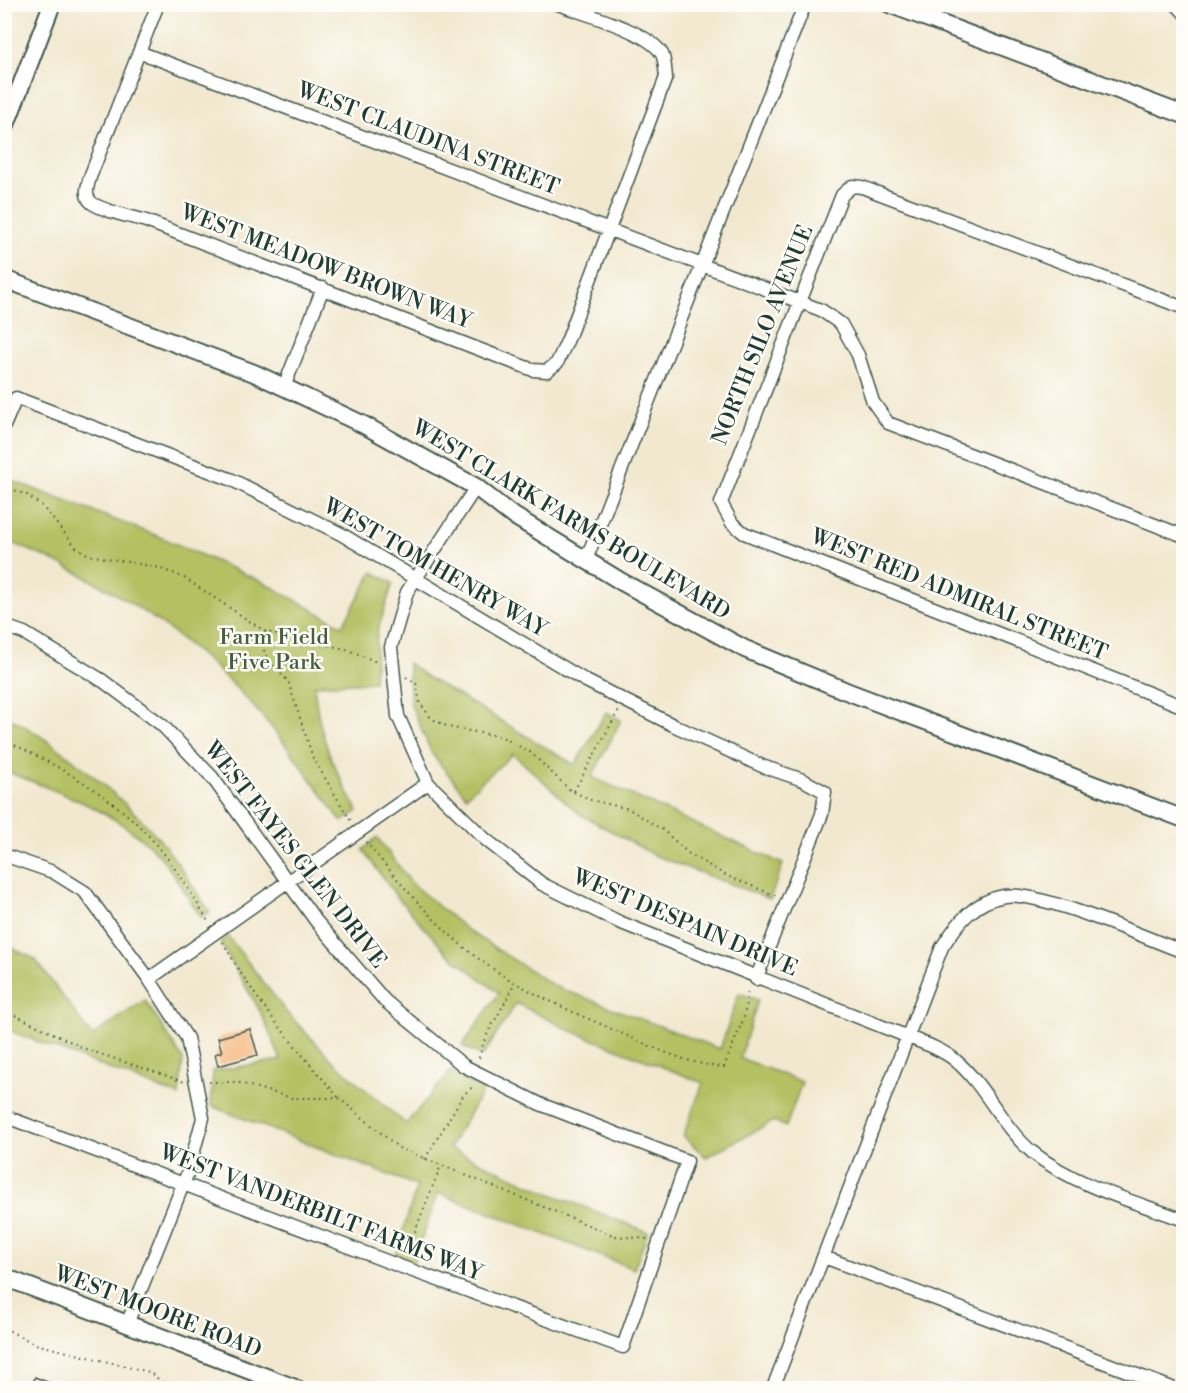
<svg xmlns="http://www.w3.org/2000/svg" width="1188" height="1393" font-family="'Libre Bodoni',serif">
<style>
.green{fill:#b4c062;stroke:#6a7e4b;stroke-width:1.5}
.building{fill:#f5b277}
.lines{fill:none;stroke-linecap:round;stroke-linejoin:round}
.lane-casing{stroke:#3f574b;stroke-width:9}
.street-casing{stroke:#3f574b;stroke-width:15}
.secondary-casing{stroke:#3f574b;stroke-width:20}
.path{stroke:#3f574b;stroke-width:2;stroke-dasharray:1.5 4.5;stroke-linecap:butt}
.lane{stroke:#fff;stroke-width:6}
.street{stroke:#fff;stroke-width:12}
.secondary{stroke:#fff;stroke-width:16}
.labels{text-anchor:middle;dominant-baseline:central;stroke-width:5;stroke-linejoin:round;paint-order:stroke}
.street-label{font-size:22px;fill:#1f3d34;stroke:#fdfcf7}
.park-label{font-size:22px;fill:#445e40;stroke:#fdfcf7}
</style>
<rect width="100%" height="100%" fill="#fdfcf7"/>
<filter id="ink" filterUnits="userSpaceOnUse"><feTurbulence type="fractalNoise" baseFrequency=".0167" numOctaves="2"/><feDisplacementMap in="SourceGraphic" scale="12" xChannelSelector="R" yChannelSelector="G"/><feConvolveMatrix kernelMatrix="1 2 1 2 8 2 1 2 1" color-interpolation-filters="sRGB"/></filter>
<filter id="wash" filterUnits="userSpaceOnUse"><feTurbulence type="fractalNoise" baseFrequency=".008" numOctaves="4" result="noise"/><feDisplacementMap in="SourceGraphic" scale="24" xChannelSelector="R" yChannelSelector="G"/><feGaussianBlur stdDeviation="1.35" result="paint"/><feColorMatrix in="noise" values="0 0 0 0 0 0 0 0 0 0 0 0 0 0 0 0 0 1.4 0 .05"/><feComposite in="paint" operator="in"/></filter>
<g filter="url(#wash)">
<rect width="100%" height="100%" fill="#f2e8cf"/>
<path class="green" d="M 5,478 L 160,537 L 265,583 L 342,626 L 373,572 L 393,583 L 377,633 L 374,682 L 314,685 C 319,738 332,765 358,811 L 342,822 C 316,787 291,749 262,716 C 192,634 104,579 5,540 Z
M 408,663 L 427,677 L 575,765 L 606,712 L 621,720 L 592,777 L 783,864 L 770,899 L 656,856 L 578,813 L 513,754 L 466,796 L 432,754 L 411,705 Z
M 5,716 C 51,737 119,795 154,833 C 175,856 192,886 210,912 L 201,917 C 187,897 174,871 157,853 C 115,810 58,792 5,771 Z
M 377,837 L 412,884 L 467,930 L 554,986 L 720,1049 L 739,993 L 758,1000 L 740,1058 L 802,1082 L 786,1127 L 774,1121 L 706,1157 L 683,1136 L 703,1083 L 567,1029 L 516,1003 L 483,1056 L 462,1046 L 499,993 L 447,953 L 397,897 L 363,850 Z
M 227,935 L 287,1013 L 336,1064 L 406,1124 L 451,1071 L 483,1091 L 449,1148 L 546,1192 L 648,1232 L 634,1269 L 438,1193 L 413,1263 L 395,1256 L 417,1186 L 211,1106 L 213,1071 L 281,1060 L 260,1011 L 220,942 Z
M 4,944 L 35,959 L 92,1036 L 145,1000 L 183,1059 L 179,1096 L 5,1029 Z"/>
<g id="blocks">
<path class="building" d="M 250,1029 L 258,1055 L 218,1066 L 215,1054 L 222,1052 L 218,1038 Z
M 35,1377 L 62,1388 L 62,1389 L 31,1389 Z"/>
</g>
</g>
<g filter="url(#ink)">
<use href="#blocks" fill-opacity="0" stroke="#3f574b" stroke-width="1.5"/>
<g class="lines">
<defs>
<path id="lane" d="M 1172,4 L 1184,17"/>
<path id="street" d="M 158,4 L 90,177 C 88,185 84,194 90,201 C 97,210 134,217 146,221 L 533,370 L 547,371 L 557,363 L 568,339 L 666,77 C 665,70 665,60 662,54 C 649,31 583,14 558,4
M 139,52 L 821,310 L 841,324 L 858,355 L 873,402 L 888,423 L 1184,536
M 1184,308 L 862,187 L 852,186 L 842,195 L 721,503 L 732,523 L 744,533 L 1184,707
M 284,387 L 323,288
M 4,426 L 16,398 L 230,479 L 341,534 L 586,681 L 673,725 L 762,766 L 803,780 L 825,792 L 822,814 L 756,979
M 476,487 L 407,592 L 391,647 L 398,716 L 428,783 L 485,839 L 542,884 L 619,922 L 931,1046 C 939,1050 948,1054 955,1060 C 986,1086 1001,1126 1032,1152 C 1075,1186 1133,1201 1184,1220
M 586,560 L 805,4
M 4,626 L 24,633 L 103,681 L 162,725 L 212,777 L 316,921 L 385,1001 L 464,1066 L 540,1104 L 687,1161 L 623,1347 L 402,1267 L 4,1116
M 4,855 L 53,872 L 85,892 L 149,979 L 187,1038 L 203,1118 L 188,1172 L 127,1324
M 149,979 L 428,783
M 824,1257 L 1172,1388
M 773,1388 L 942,947 C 957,924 974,901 1004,896 C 1039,890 1145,938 1184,952"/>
<path id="secondary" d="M 889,4 L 1184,115
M 4,130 L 52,4
M 4,279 L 254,373 L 364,425 L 476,487 L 509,513 L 622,582 L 745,649 L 846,691 L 1184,819
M 4,1277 L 295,1388"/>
</defs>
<use href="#lane" class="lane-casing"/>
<use href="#street" class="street-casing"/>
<use href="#secondary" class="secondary-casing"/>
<path class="path" d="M 4,486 L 27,495 L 42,506 L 76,547 L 89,555 L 156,567 L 183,577 L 266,632 L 346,649 L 379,663
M 266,632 L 264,652 L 270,663 L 288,681 L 313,758 L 352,823
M 406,677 L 416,683 L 420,703 L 431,718 L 448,727 L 502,737 L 530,752 L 570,790 L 591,800 L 629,809 L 663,830 L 688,853 L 727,876 L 777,896
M 4,740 C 58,765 116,797 155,843 C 176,867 193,896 209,923
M 574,791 L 619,710
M 366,842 C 397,879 428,917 465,948 C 510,986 568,1010 621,1033 C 652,1047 689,1065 724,1067 L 744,1018 L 748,988
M 223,942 C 253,999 297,1049 339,1098
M 4,1010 L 88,1050 L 185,1082
M 479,1058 C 485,1030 504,1010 514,983
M 209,1082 L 236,1082 L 292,1098 L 339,1098 L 399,1148 L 615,1236 L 648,1239
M 425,1159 L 464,1094 L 475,1085
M 406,1254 L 441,1165
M 4,1328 L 35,1344 L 149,1372 L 170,1388"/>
<use href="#lane" class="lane"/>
<use href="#street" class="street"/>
<use href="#secondary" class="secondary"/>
</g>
</g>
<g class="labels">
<g class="street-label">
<text transform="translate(428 139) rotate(21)">WEST CLAUDINA STREET</text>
<text transform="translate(326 267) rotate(21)">WEST MEADOW BROWN WAY</text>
<text transform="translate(763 335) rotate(-68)">NORTH SILO AVENUE</text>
<text transform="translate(571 520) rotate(31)">WEST CLARK FARMS BOULEVARD</text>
<text transform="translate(435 568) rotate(30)">WEST TOM HENRY WAY</text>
<text transform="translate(959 595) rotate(22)">WEST RED ADMIRAL STREET</text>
<text transform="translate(295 855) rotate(52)">WEST FAYES GLEN DRIVE</text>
<text transform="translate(685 923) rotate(23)">WEST DESPAIN DRIVE</text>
<text transform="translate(321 1213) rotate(21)">WEST VANDERBILT FARMS WAY</text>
<text transform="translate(158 1312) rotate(21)">WEST MOORE ROAD</text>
</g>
<g class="park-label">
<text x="274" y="637">Farm Field<tspan x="274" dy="25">Five Park</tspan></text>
</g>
</g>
<rect width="1188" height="1393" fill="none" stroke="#fdfcf7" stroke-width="24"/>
</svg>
